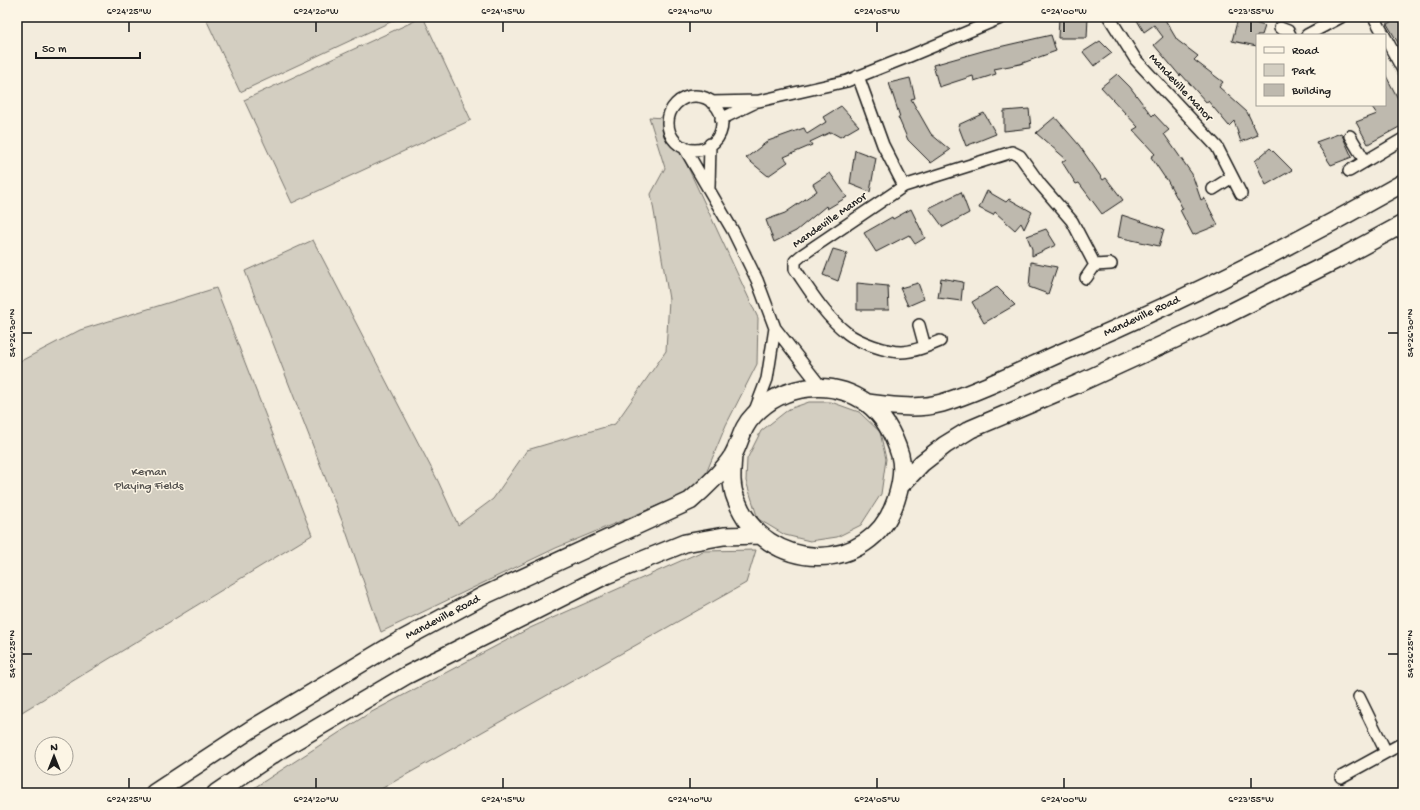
<svg xmlns="http://www.w3.org/2000/svg" width="1420" height="810" font-family="'Gochi Hand',sans-serif">
<style>
.green{fill:#d3cec1;stroke:#78756e}
.building{fill:#beb9ae;stroke:#1c1c1c}
.lines{fill:none;stroke-linecap:round;stroke-linejoin:round}
.minor-casing{stroke:#1c1c1c;stroke-width:14}
.primary-casing{stroke:#1c1c1c;stroke-width:20}
.minor{stroke:#fcf5e5;stroke-width:11}
.primary{stroke:#fcf5e5;stroke-width:17}
.ticks{fill:none;stroke:#1c1c1c;stroke-width:1.5}
.labels{text-anchor:middle;dominant-baseline:central;stroke-width:3;stroke-linejoin:round;paint-order:stroke}
.street-label{font-size:12px;fill:#1c1c1c;stroke:#fcf5e5}
.park-label{font-size:12px;fill:#53514e;stroke:#fcf5e5}
.neatline{fill:none;stroke:#1c1c1c;stroke-width:1.5}
.ticks-label{font-size:10px;text-anchor:middle;fill:#1c1c1c}
</style>
<rect width="100%" height="100%" fill="#f3ecdd"/>
<filter id="ink" filterUnits="userSpaceOnUse"><feTurbulence type="fractalNoise" baseFrequency=".025" numOctaves="2"/><feDisplacementMap in="SourceGraphic" scale="8" xChannelSelector="R" yChannelSelector="G"/><feConvolveMatrix kernelMatrix="1 2 1 2 8 2 1 2 1" color-interpolation-filters="sRGB"/></filter>
<g filter="url(#ink)">
<path class="green" d="M 205,17 L 401,17 L 240,92 Z
M 423,17 L 471,120 L 292,203 L 244,100 Z
M 649,117 L 665,118 L 758,318 L 757,364 L 726,425 L 700,488 L 556,548 L 381,632 L 346,531 L 245,271 L 313,240 L 438,481 L 458,525 L 493,499 L 527,450 L 615,424 L 666,351 L 669,299 L 651,194 L 665,168 Z
M 216,288 L 312,535 L 17,715 L 17,363 L 80,330 Z
M 809,402 L 831,402 L 859,412 L 880,432 L 886,459 L 881,494 L 861,525 L 837,537 L 810,541 L 785,535 L 758,519 L 746,481 L 747,459 L 761,431 L 789,409 Z
M 756,550 L 746,583 L 374,793 L 246,793 L 368,714 L 530,628 L 703,551 Z"/>
<path class="building" d="M 1059,17 L 1088,17 L 1087,38 L 1058,38 Z
M 1135,17 L 1165,17 L 1164,18 L 1177,40 L 1198,56 L 1194,60 L 1223,82 L 1219,87 L 1247,112 L 1258,135 L 1241,142 L 1234,121 L 1229,126 L 1208,101 L 1206,102 L 1181,74 L 1180,76 L 1154,45 L 1163,37 L 1154,25 L 1144,32 Z
M 1400,17 L 1403,17 L 1403,51 L 1387,24 Z
M 1238,18 L 1265,26 L 1262,35 L 1257,35 L 1257,46 L 1232,41 Z
M 1051,35 L 1056,51 L 1020,64 L 994,69 L 996,74 L 974,81 L 973,76 L 939,87 L 933,65 L 986,50 Z
M 1100,41 L 1112,53 L 1094,66 L 1083,52 Z
M 1117,74 L 1130,87 L 1152,116 L 1154,114 L 1169,130 L 1164,134 L 1192,174 L 1201,200 L 1204,198 L 1218,225 L 1193,235 L 1180,210 L 1183,209 L 1166,178 L 1165,178 L 1151,157 L 1155,154 L 1133,130 L 1138,127 L 1101,87 Z
M 1385,74 L 1403,108 L 1403,125 L 1368,144 L 1356,122 L 1377,114 L 1372,107 L 1385,105 Z
M 910,78 L 915,98 L 911,99 L 931,134 L 950,150 L 931,163 L 908,140 L 898,117 L 900,117 L 889,83 Z
M 841,106 L 859,126 L 840,137 L 831,132 L 810,142 L 812,145 L 784,157 L 788,162 L 768,176 L 746,158 L 768,141 L 804,128 L 807,134 L 826,122 L 823,117 Z
M 1029,109 L 1031,128 L 1004,131 L 1004,111 Z
M 984,113 L 996,134 L 966,146 L 958,125 Z
M 1055,117 L 1079,145 L 1103,180 L 1106,178 L 1123,200 L 1102,214 L 1079,183 L 1076,184 L 1062,162 L 1066,159 L 1036,133 Z
M 1341,133 L 1352,157 L 1331,165 L 1316,142 Z
M 1270,148 L 1292,170 L 1266,185 L 1255,161 Z
M 855,150 L 876,158 L 870,192 L 850,184 Z
M 830,173 L 847,197 L 827,209 L 826,206 L 796,231 L 774,242 L 766,220 L 785,213 L 817,191 L 813,184 Z
M 987,191 L 1006,202 L 1009,199 L 1032,212 L 1024,229 L 1021,223 L 1015,230 L 995,212 L 993,215 L 979,208 Z
M 961,192 L 969,213 L 943,227 L 929,208 Z
M 911,209 L 925,238 L 915,244 L 909,235 L 876,252 L 864,233 L 892,217 L 893,219 Z
M 1122,215 L 1164,229 L 1159,246 L 1118,237 Z
M 1046,229 L 1056,245 L 1032,256 L 1032,249 L 1027,236 Z
M 833,249 L 847,253 L 838,281 L 823,275 Z
M 1031,262 L 1057,267 L 1048,294 L 1029,287 Z
M 941,278 L 963,282 L 961,301 L 938,298 Z
M 857,283 L 888,286 L 889,310 L 857,310 Z
M 918,283 L 924,299 L 908,306 L 900,288 Z
M 997,287 L 1015,305 L 984,323 L 972,302 Z"/>
<g class="lines">
<defs>
<path id="minor" d="M 1109,17 L 1136,60 L 1217,147 L 1241,194
M 1374,17 L 1384,35
M 1280,28 L 1288,31 L 1290,35
M 1307,35 L 1341,17
M 1385,37 L 1403,70
M 858,76 L 883,145 L 904,186
M668 123a27 27 0 1 1 54 0a27 27 0 1 1-54 0Z
M 711,102 L 759,101 L 847,81 L 910,56 L 1003,17
M 721,119 L 754,103
M 1350,136 L 1365,161
M 684,147 L 733,231 L 757,280 L 775,328 L 821,387
M 1349,171 L 1403,139
M 709,187 L 710,144
M 1213,189 L 1232,177
M 1086,278 L 1095,265 L 1111,264
M 919,325 L 925,347
M 940,341 C 928,346 914,352 901,352 C 887,352 858,342 847,333 C 825,316 810,291 795,269 L 795,261 L 802,255 L 904,186 L 1012,152 L 1020,156 L 1040,184 L 1072,221 L 1095,265
M 754,413 L 767,379 L 775,328
M 1359,697 L 1386,752
M 1341,777 L 1403,743"/>
<path id="primary" d="M 867,403 C 892,406 917,410 942,403 C 982,391 1026,368 1065,351 C 1180,302 1294,245 1403,183
M 901,485 L 922,463 L 945,445 L 971,429 L 1077,384 L 1210,323 L 1340,258 L 1403,224
M 154,793 L 250,730 L 392,645 L 483,596 L 690,501 C 703,490 725,469 733,455 C 741,441 741,428 754,415 C 783,384 832,378 867,403 C 884,416 894,435 900,455 C 904,470 901,485 896,500 C 871,577 764,574 736,499 C 730,485 732,470 733,455
M 216,793 L 278,751 L 407,675 L 606,575 L 685,543 L 724,536 L 759,535"/>
</defs>
<use href="#minor" class="minor-casing"/>
<use href="#primary" class="primary-casing"/>
<use href="#minor" class="minor"/>
<use href="#primary" class="primary"/>
</g>
</g>
<path class="ticks" d="M 129,22 L 129,32M 316,22 L 316,32M 503,22 L 503,32M 690,22 L 690,32M 877,22 L 877,32M 1064,22 L 1064,32M 1251,22 L 1251,32M 22,333 L 32,333M 1388,333 L 1398,333M 22,654 L 32,654M 1388,654 L 1398,654M 129,778 L 129,788M 316,778 L 316,788M 503,778 L 503,788M 690,778 L 690,788M 877,778 L 877,788M 1064,778 L 1064,788M 1251,778 L 1251,788"/>
<g class="labels">
<g class="street-label">
<text transform="translate(1180 88) rotate(47)">Mandeville Manor</text>
<text transform="translate(830 221) rotate(-35)">Mandeville Manor</text>
<text transform="translate(1142 317) rotate(-25)">Mandeville Road</text>
<text transform="translate(443 618) rotate(-28)">Mandeville Road</text>
</g>
<g class="park-label">
<text x="149" y="473">Kernan<tspan x="149" dy="14">Playing Fields</tspan></text>
</g>
</g>
<rect width="1420" height="810" fill="none" stroke="#fcf5e5" stroke-width="44"/>
<rect x="1256" y="34" width="130" height="72" fill="#fcf5e5" stroke="#a29e95"/>
<rect x="1264" y="47" width="20" height="6" fill="#fcf5e5" stroke="#a29e95"/>
<text x="1292" y="54" font-size="12" fill="#1c1c1c">Road</text>
<rect x="1264" y="64" width="20" height="12" fill="#d3cec1" stroke="#a29e95"/>
<text x="1292" y="74" font-size="12" fill="#1c1c1c">Park</text>
<rect x="1264" y="84" width="20" height="12" fill="#beb9ae" stroke="#a29e95"/>
<text x="1292" y="94" font-size="12" fill="#1c1c1c">Building</text>
<g transform="translate(54 756)"><circle r="19" fill="#fcf5e5" stroke="#a29e95"/>
<path d="M0-3L7 15L0 10L-7 15Z" fill="#1c1c1c"/>
<text y="-6" font-size="11" font-weight="bold" text-anchor="middle" fill="#1c1c1c">N</text>
</g>
<path d="M36 52v6h104v-6" fill="none" stroke="#1c1c1c" stroke-width="2"/>
<text x="42" y="52" font-size="12" fill="#1c1c1c" stroke="#fcf5e5" stroke-width="3" paint-order="stroke">50 m</text>
<rect x="22" y="22" width="1376" height="766" class="neatline"/>
<g class="ticks-label">
<text x="129" y="14">6°24'25"W</text>
<text x="316" y="14">6°24'20"W</text>
<text x="503" y="14">6°24'15"W</text>
<text x="690" y="14">6°24'10"W</text>
<text x="877" y="14">6°24'05"W</text>
<text x="1064" y="14">6°24'00"W</text>
<text x="1251" y="14">6°23'55"W</text>
<text transform="translate(11 333) rotate(-90)" y="4">54°26'30"N</text>
<text transform="translate(1409 333) rotate(-90)" y="4">54°26'30"N</text>
<text transform="translate(11 654) rotate(-90)" y="4">54°26'25"N</text>
<text transform="translate(1409 654) rotate(-90)" y="4">54°26'25"N</text>
<text x="129" y="802">6°24'25"W</text>
<text x="316" y="802">6°24'20"W</text>
<text x="503" y="802">6°24'15"W</text>
<text x="690" y="802">6°24'10"W</text>
<text x="877" y="802">6°24'05"W</text>
<text x="1064" y="802">6°24'00"W</text>
<text x="1251" y="802">6°23'55"W</text>
</g>
</svg>
